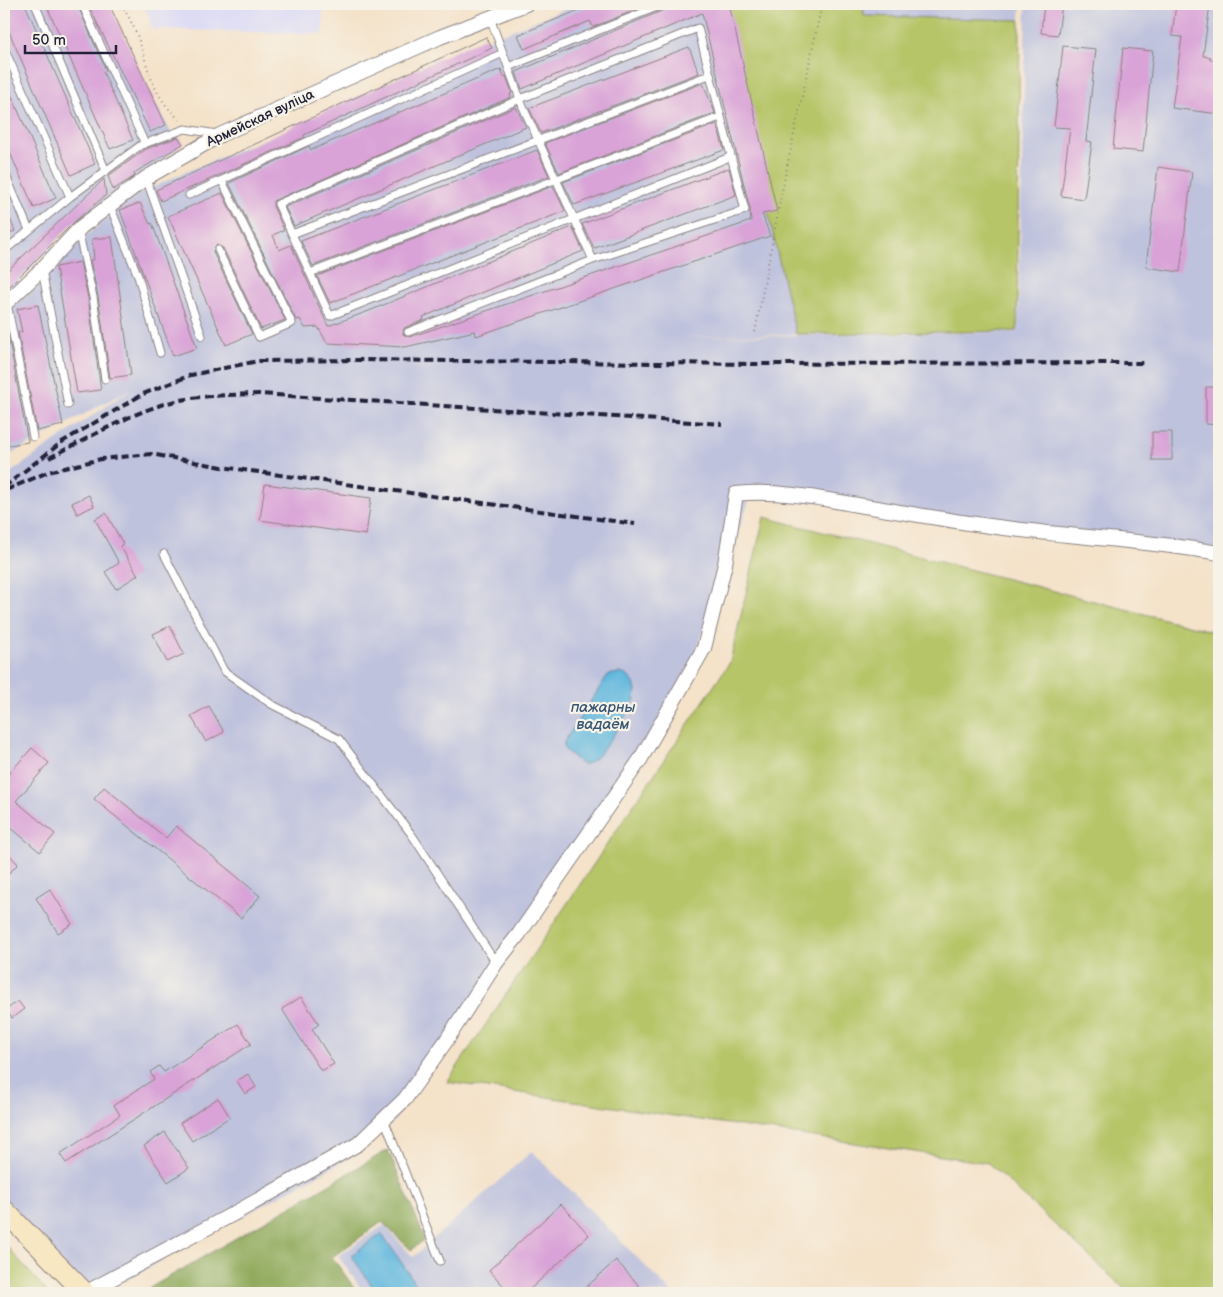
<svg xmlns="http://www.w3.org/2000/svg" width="1223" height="1297" font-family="'Balsamiq Sans',sans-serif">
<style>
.built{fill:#d8d7f8}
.industrial{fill:#bfc2dd}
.green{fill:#b6c568;stroke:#6c7452}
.forest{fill:#90aa5c;stroke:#59664c}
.water{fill:#60b7dd;stroke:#416c8c}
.building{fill:#d9a3d7}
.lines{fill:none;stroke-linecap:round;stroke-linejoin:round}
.lane-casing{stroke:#8b8282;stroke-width:9}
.street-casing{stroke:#8b8282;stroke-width:16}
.secondary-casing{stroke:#8b8282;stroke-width:22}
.path{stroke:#8b8282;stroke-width:2;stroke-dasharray:1 4;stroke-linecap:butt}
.lane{stroke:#fff;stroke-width:7}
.street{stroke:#fff;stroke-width:14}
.secondary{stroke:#f7e8c3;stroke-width:20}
.rail{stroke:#22223b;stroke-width:4;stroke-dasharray:8 4;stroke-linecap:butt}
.labels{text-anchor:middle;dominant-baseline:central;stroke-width:4.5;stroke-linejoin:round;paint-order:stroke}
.street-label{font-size:14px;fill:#22223b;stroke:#f7f3e8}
.water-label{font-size:15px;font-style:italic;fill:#385674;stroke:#f7f3e8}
</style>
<rect width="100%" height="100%" fill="#f7f3e8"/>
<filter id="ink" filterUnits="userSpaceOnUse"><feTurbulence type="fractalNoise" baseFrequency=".02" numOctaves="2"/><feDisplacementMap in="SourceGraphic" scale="10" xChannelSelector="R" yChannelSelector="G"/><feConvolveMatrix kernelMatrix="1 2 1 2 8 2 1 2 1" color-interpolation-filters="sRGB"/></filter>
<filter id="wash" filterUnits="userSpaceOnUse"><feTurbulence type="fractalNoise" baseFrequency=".0096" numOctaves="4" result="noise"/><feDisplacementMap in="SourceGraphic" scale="20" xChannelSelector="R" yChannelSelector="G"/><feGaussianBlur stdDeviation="1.12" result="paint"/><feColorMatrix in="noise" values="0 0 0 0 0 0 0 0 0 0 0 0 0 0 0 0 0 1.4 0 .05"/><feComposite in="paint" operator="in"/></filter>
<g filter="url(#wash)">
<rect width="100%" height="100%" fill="#f4e2c9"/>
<path class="built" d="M 144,4 L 323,4 L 323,34 L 153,29 Z"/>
<path class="industrial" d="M 4,4 L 104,4 L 179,148 L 120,188 L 73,223 L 4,297 Z
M 577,4 L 718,4 L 796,334 L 682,337 L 1018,332 L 1026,4 L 1219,4 L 1219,559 L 813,501 L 750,498 L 695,655 L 638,759 L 441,1058 L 394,1121 L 358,1153 L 102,1293 L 90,1293 L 4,1200 L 4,477 L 132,388 L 4,458 L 4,315 L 31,292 L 83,238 L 134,196 L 186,172 L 358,100 L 433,62 Z
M 863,4 L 1021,4 L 1020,20 L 864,16 Z
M 532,1151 L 672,1293 L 364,1293 L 338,1256 L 384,1225 L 413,1257 Z"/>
<path class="green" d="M 720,4 L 863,4 L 864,16 L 1020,20 L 1017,331 L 796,334 Z
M 764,517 L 1219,633 L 1219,1293 L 1129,1293 L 988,1163 L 447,1082 L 730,662 Z
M 4,1243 L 48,1293 L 4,1293 Z"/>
<path class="forest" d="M 388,1150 L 425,1239 L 411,1250 L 382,1222 L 332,1257 L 358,1293 L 141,1293 Z"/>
<path class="water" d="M 620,673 C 633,676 638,687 635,699 C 625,716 602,761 583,765 L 564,749 L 564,742 L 608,675 Z
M 382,1234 L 420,1290 L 416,1293 L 377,1293 L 351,1255 Z"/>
<g id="blocks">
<path class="building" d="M 9,4 L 25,4 L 95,164 L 71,175 L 4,20 L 4,6 Z
M 46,4 L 77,4 L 106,70 L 103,72 L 133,140 L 110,149 Z
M 88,4 L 109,4 L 166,125 L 150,132 Z
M 594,4 L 650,4 L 593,27 L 590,21 L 524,49 L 518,35 Z
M 669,4 L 729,4 L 777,211 L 762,214 L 770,236 L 476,336 L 475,331 L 405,347 L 327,343 L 318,327 L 305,328 L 300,319 L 296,320 L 229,183 L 309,146 L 311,150 L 501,69 L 504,77 L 506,76 L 512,93 L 510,94 L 511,97 L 273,201 L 273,206 L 284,230 L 273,235 L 279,250 L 291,245 L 328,326 L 369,311 L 572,227 L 583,251 L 423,317 L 424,320 L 404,328 L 403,334 L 410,337 L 751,221 L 750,209 L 702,13 L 522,89 L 516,72 L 666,9 Z
M 1044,4 L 1062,4 L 1058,35 L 1041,33 Z
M 1176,4 L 1210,4 L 1203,56 L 1211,57 L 1210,60 L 1219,60 L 1219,114 L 1172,108 L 1182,37 L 1172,36 Z
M 486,37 L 492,48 L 304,135 L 305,137 L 161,201 L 156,190 Z
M 1063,46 L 1096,49 L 1086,141 L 1092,142 L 1084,199 L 1061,196 L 1070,128 L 1054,127 Z
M 689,47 L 699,73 L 541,133 L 529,108 Z
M 1123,48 L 1153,51 L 1143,152 L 1113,149 Z
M 4,78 L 56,198 L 34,208 L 4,139 Z
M 703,83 L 715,113 L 559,173 L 545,143 Z
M 516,107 L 526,127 L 294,226 L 285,207 Z
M 717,124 L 724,150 L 574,205 L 563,182 Z
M 178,137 L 183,144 L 134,173 L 135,176 L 113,190 L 108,176 L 146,149 Z
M 537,150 L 549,176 L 313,266 L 301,241 Z
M 1158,167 L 1192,172 L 1180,272 L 1146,267 Z
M 729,168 L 736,195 L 595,248 L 593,246 L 582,224 Z
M 104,179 L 106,195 L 75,221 L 4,292 L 4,274 Z
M 553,186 L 565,211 L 330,303 L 317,276 Z
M 222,193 L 285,320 L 261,329 L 223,248 L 216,245 L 213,252 L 252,334 L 226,345 L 168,216 Z
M 140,203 L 150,224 L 152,223 L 197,348 L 173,356 L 120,210 Z
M 4,204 L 15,231 L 4,236 Z
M 112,237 L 131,375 L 110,378 L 98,296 L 90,260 L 94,260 L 92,239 Z
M 80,262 L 88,298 L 101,390 L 77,393 L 56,267 Z
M 38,305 L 63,425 L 37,431 L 18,332 L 22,332 L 17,309 Z
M 4,335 L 8,335 L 28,442 L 4,446 Z
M 1206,387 L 1219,387 L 1219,425 L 1206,424 Z
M 1152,432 L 1172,432 L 1172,460 L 1152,460 Z
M 265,484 L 371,498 L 366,535 L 260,520 Z
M 89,495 L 94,506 L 77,514 L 72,503 Z
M 106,513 L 123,544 L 120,546 L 138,575 L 116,589 L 105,572 L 119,563 L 95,519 Z
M 170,626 L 184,654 L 167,662 L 153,634 Z
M 209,706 L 224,732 L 206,742 L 191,716 Z
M 32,748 L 49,763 L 16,801 L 55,834 L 40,852 L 4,822 L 4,779 Z
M 104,787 L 166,838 L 176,826 L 260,896 L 241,918 L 94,799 Z
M 4,849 L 18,864 L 4,878 Z
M 50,889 L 72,924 L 58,933 L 36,898 Z
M 301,997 L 319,1024 L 312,1029 L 334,1064 L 321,1071 L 282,1009 Z
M 18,1001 L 24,1009 L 12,1018 L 6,1010 Z
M 238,1024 L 251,1044 L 66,1163 L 60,1154 L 120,1115 L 114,1105 L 154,1079 L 150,1072 L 159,1066 L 164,1072 Z
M 248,1074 L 256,1087 L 245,1094 L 237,1081 Z
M 218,1098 L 230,1117 L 192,1141 L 180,1123 Z
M 165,1132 L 189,1168 L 168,1182 L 144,1146 Z
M 561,1204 L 589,1235 L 526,1293 L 510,1293 L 489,1270 Z
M 616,1260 L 641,1288 L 636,1293 L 580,1293 Z"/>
</g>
</g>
<g filter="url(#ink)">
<use href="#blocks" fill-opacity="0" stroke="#8b8282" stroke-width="1"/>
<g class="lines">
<defs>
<path id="lane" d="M 35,4 L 106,171
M 82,4 L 145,144
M 490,18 L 523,107 L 593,260
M 4,48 L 70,197
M 508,67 L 664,4
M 4,171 L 29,230
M 146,178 L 202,336
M 189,195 L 503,53
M 110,206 L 138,276 L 160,353
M 78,230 L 93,297 L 105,379
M 292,234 L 709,75
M 218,250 L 259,337 L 292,323 L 222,181
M 4,251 L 70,197 L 141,145 L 185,129 L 217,134
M 42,270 L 68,405
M 310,273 L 720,117
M 7,303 L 33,437
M 408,332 L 593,260 L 745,210 L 698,28 L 520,99 L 278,204 L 330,316 L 730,157
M 164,554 L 224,671 L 271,704 L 339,739 L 412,835 L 496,963
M 384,1119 L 440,1261"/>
<path id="street" d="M 4,305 L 42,269 L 81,227 L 146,178 L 220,135 L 440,37 L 526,4
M 85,1293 L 235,1213 L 358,1144 L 405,1099 L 446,1041 L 496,963 L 519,934 L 640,760 L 704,648 L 725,564 L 736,494 C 774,490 814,497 852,504 C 896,511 939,519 983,525 C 1062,537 1141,539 1219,553"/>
<path id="secondary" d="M 4,1210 L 85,1293"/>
</defs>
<use href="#lane" class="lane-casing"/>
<use href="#street" class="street-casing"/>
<use href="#secondary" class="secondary-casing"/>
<path class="path" d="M 122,4 C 127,14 133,25 137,35 C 150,71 150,93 180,120
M 755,332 L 785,176 L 822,4"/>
<use href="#lane" class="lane"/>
<use href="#street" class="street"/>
<use href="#secondary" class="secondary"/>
<path class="rail" d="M 49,458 C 87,439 123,417 164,404 C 195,395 228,395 259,394 L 722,424
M 4,487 L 62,442 L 143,394 L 191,375 L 258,361 L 359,360 L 757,364 L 1145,363
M 6,490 L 48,472 L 101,459 L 151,454 L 222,467 L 635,524"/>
</g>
</g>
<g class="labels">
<g class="street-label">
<text transform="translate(260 118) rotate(-25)">Армейская вуліца</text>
</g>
<g class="water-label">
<text x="603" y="707">пажарны<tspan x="603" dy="17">вадаём</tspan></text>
</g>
</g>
<rect width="1223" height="1297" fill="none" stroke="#f7f3e8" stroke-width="20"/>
<path d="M25 45v8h91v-8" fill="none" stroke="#22223b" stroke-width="2.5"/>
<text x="32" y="45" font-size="15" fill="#22223b" stroke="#f7f3e8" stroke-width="4" paint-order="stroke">50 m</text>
</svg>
